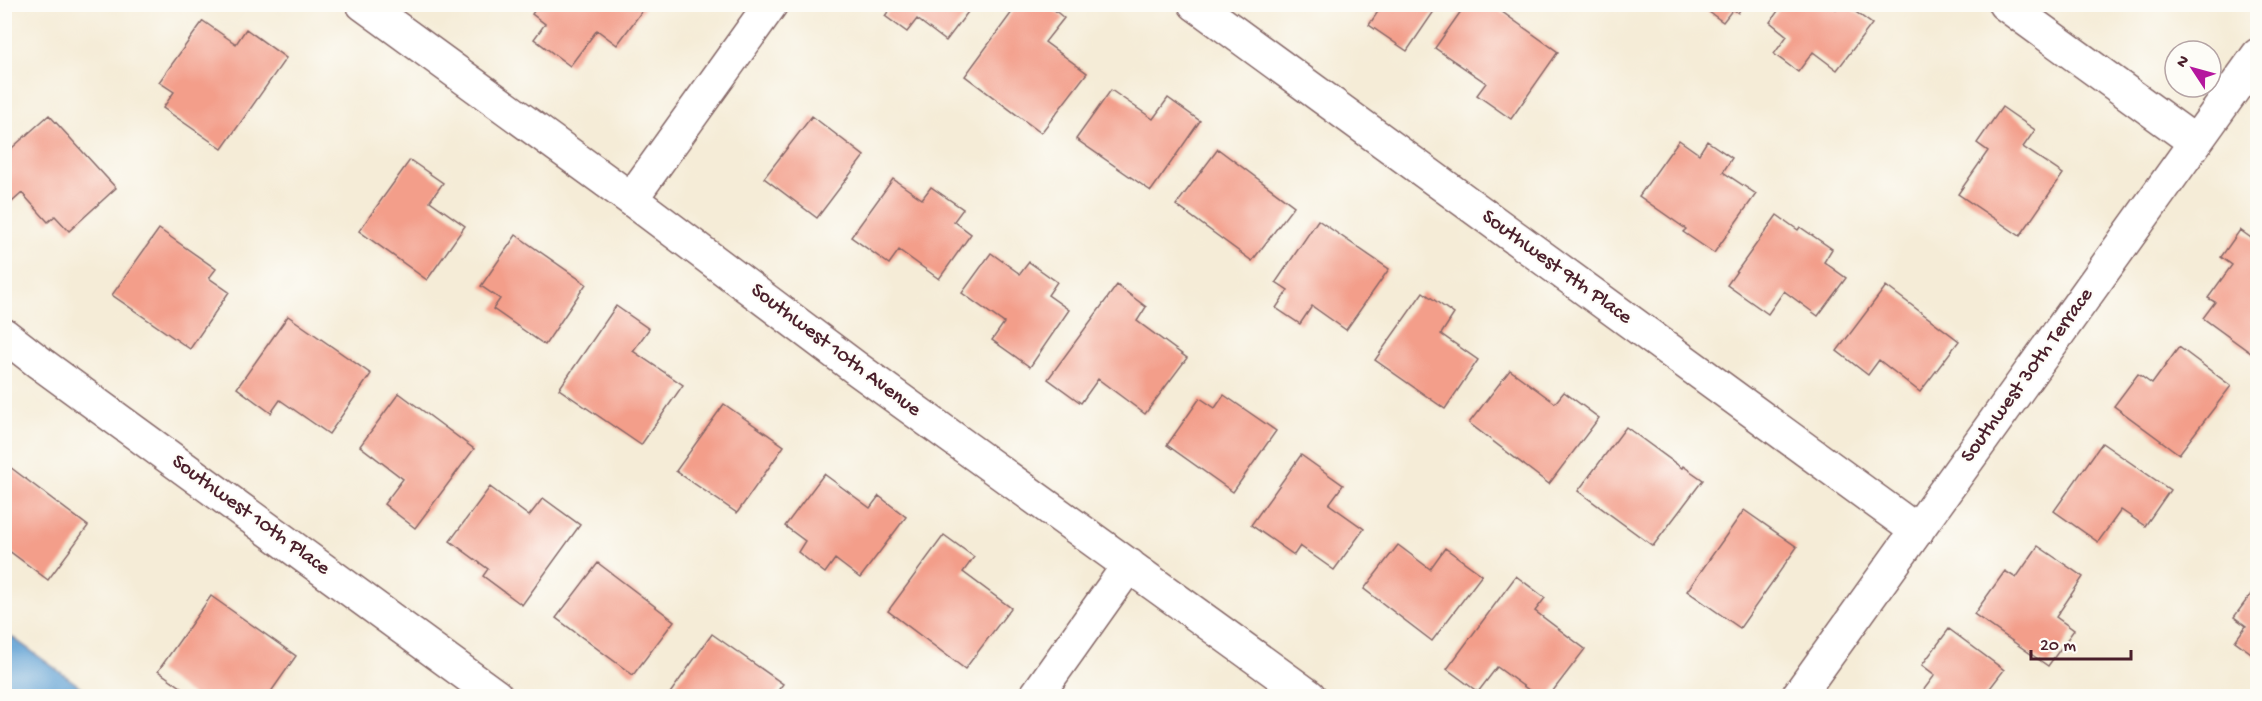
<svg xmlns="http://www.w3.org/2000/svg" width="2262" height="701" font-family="'Gochi Hand',sans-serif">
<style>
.water{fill:#61a1d4;stroke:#566080;stroke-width:1.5}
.building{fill:#f39e8a}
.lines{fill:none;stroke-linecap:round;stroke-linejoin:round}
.street-casing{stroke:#866767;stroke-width:36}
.street{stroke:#fff;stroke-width:33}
.labels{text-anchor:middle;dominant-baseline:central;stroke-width:4.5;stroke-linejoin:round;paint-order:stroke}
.street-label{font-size:21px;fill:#4a1f2b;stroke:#fdfcf7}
</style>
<rect width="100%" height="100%" fill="#fdfcf7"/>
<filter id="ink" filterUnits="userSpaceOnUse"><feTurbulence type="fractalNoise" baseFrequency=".0167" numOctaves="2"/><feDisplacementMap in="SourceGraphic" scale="12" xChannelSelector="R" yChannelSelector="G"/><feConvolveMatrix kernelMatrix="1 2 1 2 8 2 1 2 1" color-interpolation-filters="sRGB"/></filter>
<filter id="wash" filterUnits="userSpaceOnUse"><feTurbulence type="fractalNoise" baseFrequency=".008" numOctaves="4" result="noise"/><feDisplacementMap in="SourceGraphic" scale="24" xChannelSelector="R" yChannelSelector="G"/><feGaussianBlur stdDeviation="1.35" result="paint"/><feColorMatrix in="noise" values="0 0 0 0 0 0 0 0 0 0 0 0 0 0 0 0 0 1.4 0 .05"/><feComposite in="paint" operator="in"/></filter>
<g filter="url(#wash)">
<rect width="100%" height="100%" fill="#f5ecd7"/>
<path class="water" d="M 4,632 L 5,632 L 93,696 L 5,696 Z"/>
<g id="blocks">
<path class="building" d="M 539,4 L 642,4 L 645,7 L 617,45 L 597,30 L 570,66 L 534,39 L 545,24 L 532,14 Z
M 893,4 L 974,4 L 946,41 L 917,19 L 907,32 L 885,16 Z
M 1018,4 L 1047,4 L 1064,18 L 1045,42 L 1087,73 L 1041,133 L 965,76 Z
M 1383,4 L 1439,4 L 1407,51 L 1369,25 Z
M 1466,4 L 1491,4 L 1558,52 L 1511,119 L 1477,95 L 1486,83 L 1435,48 Z
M 1698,4 L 1744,4 L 1738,13 L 1733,9 L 1723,22 Z
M 1783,4 L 1830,4 L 1836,9 L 1840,5 L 1846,5 L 1872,24 L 1837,70 L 1813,52 L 1798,72 L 1774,54 L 1787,36 L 1770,22 Z
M 203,21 L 236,44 L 246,29 L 286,58 L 222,149 L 163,108 L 174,92 L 159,82 Z
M 1111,90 L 1153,119 L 1168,98 L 1200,121 L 1151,191 L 1076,139 Z
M 2002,107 L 2035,130 L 2023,147 L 2063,174 L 2020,236 L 1958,194 L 1988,151 L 1977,143 Z
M 49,115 L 116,188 L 69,231 L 55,216 L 48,222 L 22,193 L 4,209 L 4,155 Z
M 812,116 L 864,156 L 817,218 L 764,178 Z
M 1679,140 L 1699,154 L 1707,141 L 1732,158 L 1723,172 L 1756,194 L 1714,253 L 1683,232 L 1686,229 L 1639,196 Z
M 1218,149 L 1294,206 L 1252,261 L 1176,205 Z
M 410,160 L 443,183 L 430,201 L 465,226 L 427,280 L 359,231 Z
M 893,179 L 922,199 L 931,187 L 963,209 L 954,221 L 971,234 L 939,279 L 899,250 L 889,264 L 851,237 Z
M 1777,215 L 1798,230 L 1800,227 L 1832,249 L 1824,262 L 1846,278 L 1818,316 L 1784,291 L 1768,314 L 1727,285 Z
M 1318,220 L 1389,269 L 1346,330 L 1312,306 L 1300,324 L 1276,308 L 1288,290 L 1276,282 Z
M 159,229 L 216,269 L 209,278 L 229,292 L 190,349 L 112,295 Z
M 2240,230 L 2258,243 L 2258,353 L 2255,356 L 2203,318 L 2215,302 L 2208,298 L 2232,265 L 2221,257 Z
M 516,235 L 586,284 L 545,345 L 493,309 L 500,299 L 481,286 Z
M 991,253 L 1020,274 L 1029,262 L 1057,282 L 1048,295 L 1069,310 L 1030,367 L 992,340 L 1004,323 L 962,293 Z
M 1117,285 L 1146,307 L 1137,321 L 1187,358 L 1145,414 L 1098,379 L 1081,403 L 1048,379 Z
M 1886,286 L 1959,341 L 1920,392 L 1879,360 L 1868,375 L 1837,351 Z
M 1423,292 L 1454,314 L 1441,334 L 1478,360 L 1445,409 L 1375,360 Z
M 616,306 L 649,329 L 633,351 L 683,385 L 641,445 L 559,389 Z
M 288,316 L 371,374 L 329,434 L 280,400 L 271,413 L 237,388 Z
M 2179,347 L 2231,386 L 2179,454 L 2114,406 L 2138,374 L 2152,384 Z
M 1510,370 L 1555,403 L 1564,392 L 1599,418 L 1549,484 L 1469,423 Z
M 399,393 L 474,449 L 415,528 L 384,504 L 403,479 L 360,446 Z
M 1224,395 L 1276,431 L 1233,492 L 1167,445 L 1200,398 L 1215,408 Z
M 724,404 L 784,446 L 737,513 L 676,471 Z
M 1626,427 L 1682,468 L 1683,466 L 1703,480 L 1653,546 L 1578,491 Z
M 2102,443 L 2170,490 L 2145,526 L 2121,510 L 2098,542 L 2054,511 Z
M 1301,455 L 1343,485 L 1329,504 L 1364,529 L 1334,570 L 1300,546 L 1294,555 L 1251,525 Z
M 10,467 L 88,526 L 48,580 L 4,547 L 4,475 Z
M 824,474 L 870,508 L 879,496 L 906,517 L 860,578 L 835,559 L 825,573 L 798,552 L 805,541 L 785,526 Z
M 490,487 L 529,516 L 543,498 L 580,525 L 522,605 L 483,576 L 488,569 L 450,541 Z
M 1744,510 L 1797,547 L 1740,628 L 1687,591 Z
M 944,535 L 974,557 L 963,572 L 1011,608 L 965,669 L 888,611 Z
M 1398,545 L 1430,569 L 1445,548 L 1482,575 L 1432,641 L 1364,589 Z
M 2038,546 L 2083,577 L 2056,617 L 2074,630 L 2048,666 L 1974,614 L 2005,571 L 2016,578 Z
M 598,563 L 674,621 L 633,675 L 556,618 Z
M 1516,576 L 1545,598 L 1535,611 L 1585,649 L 1549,696 L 1537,696 L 1497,667 L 1478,692 L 1447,669 Z
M 2254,590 L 2258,592 L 2258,658 L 2235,641 L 2246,626 L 2234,617 Z
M 211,596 L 296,656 L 268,696 L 194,696 L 158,671 Z
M 1949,629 L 2004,670 L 1984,696 L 1919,696 L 1935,675 L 1922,665 Z
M 712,634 L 783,684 L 774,696 L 668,696 Z"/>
</g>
</g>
<g filter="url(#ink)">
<use href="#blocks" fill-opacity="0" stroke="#866767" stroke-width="1.5"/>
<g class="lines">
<defs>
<path id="street" d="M 363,4 L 631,199 L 856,368 L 1309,696
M 1195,4 L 1917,531
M 2005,4 L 2195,142
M 631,199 L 771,4
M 4,335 L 40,363 L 496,696
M 1036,696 L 1129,565
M 1798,696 L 2258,55"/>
</defs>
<use href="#street" class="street-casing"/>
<use href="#street" class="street"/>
</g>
</g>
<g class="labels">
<g class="street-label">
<text transform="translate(1556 268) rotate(36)">Southwest 9th Place</text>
<text transform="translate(835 351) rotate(37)">Southwest 10th Avenue</text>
<text transform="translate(2028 376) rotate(-54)">Southwest 30th Terrace</text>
<text transform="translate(250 516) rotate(36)">Southwest 10th Place</text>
</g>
</g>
<rect width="2262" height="701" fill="none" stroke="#fdfcf7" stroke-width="24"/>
<g transform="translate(2193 69) rotate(306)"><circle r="28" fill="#fdfcf7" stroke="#b5a4a5" stroke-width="1.5"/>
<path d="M0-4.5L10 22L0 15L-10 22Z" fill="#b5179e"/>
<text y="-9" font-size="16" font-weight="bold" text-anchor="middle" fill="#4a1f2b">N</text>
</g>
<path d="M2031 650v9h100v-9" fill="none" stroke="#4a1f2b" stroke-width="3"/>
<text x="2040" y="650" font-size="18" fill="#4a1f2b" stroke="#fdfcf7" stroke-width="4.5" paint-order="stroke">20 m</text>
</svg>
